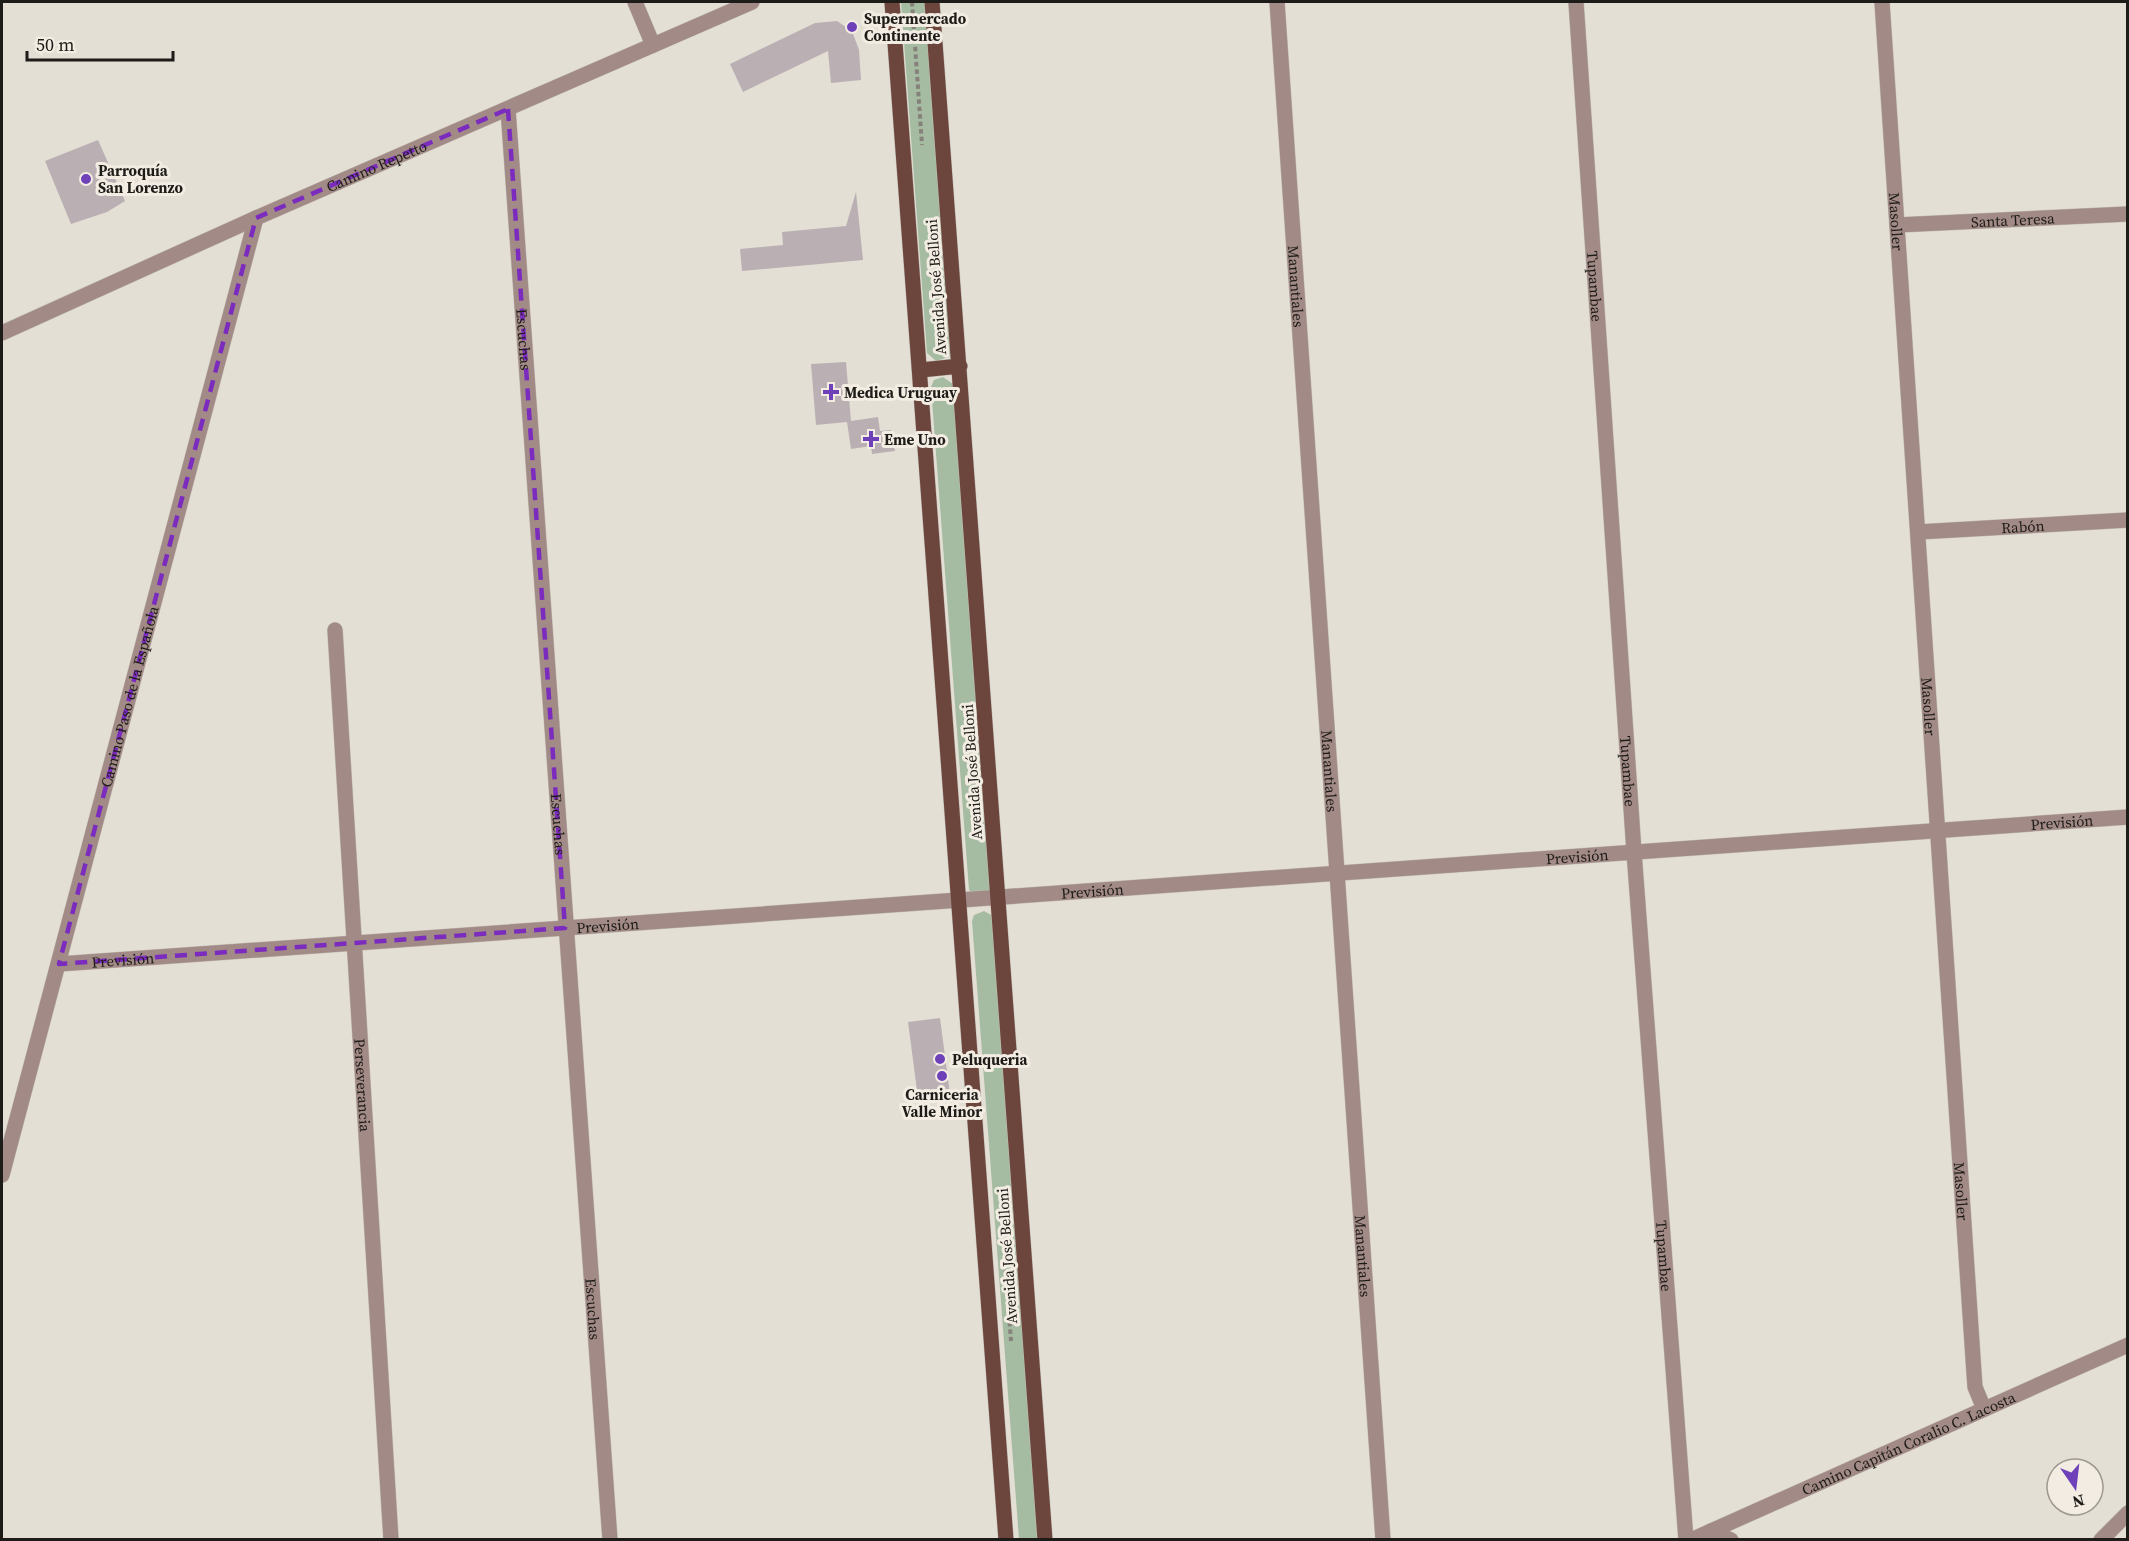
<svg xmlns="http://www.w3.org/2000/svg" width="2129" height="1541" font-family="'Source Serif 4',serif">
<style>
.green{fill:#a6bca2}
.building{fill:#baafb3}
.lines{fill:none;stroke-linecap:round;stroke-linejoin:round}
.minor-casing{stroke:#c0bcb3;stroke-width:16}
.major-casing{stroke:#c0bcb3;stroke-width:16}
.path{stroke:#86827b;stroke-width:4;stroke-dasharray:4.5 3;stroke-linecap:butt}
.minor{stroke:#a28a86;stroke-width:15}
.major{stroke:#6c453d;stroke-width:15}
.marked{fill:none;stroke:#7b2cbf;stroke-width:4.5;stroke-dasharray:12 8;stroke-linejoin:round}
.poi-dot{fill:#6e41b9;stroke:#f2ece2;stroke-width:2}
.labels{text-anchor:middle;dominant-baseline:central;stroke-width:6;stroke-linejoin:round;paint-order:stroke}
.poi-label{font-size:15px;font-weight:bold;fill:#1e1c18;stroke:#f2ece2;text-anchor:start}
.street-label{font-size:15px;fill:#1e1c18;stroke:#f2ece2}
</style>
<rect width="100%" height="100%" fill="#e4dfd5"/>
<path class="green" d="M 901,2 L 926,2 L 951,351 L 949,357 L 936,361 L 927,353 Z
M 943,377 L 953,384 L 954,391 L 992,888 L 989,893 L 974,895 L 969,890 L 931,387 L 934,380 Z
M 984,911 L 993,916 L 1039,1539 L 1019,1539 L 972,921 L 974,915 Z"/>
<path class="building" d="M 837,21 L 852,31 L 859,50 L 861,80 L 831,83 L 828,51 L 743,92 L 730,64 L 815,23 Z
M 98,140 L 125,201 L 107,212 L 71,224 L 45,161 Z
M 856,192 L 863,260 L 742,271 L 740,249 L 783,245 L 782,232 L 846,226 Z
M 846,362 L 851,421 L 878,417 L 880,431 L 891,430 L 895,451 L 872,454 L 871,446 L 851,449 L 847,422 L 816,425 L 811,364 Z
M 940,1018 L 950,1094 L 918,1098 L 908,1022 Z"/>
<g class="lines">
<defs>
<g id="minor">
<path d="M 635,2 L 653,45"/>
<path id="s1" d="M 1277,2 L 1383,1540"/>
<path id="s2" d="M 1576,2 L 1634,852 L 1686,1540"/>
<path id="s3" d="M 1882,2 L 1974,1373 L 1975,1387 L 1984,1409"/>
<path id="s4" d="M 508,109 L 610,1540"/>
<path id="s5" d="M 1897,225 L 2128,214"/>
<path id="s6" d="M 2,333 L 256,218 L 752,2"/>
<path id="s7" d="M 1918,532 L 2128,520"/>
<path id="s8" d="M 335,630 L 391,1540"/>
<path id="s9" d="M 59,964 L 2128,817"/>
<path id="s10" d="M 2,1175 L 256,218"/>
<path d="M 1711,1531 L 1731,1540"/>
<path id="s11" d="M 1691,1540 L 2128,1345"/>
<path d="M 2101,1540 L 2128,1513"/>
</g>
<path id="major" d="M 892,2 L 1006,1540
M 932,2 L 1045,1540
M 921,370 L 960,366"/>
</defs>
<use href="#minor" class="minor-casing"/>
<use href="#major" class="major-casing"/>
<path class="path" d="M 912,2 L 922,145
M 1005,1262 L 1011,1341"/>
<use href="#minor" class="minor"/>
<use href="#major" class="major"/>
</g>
<path class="marked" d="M 508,109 L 565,928 L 59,964 L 256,218 Z"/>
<g class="poi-dot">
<circle cx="852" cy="27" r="6"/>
<circle cx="86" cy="179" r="6"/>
<path d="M828 383h6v6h6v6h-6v6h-6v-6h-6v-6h6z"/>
<path d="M868 430h6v6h6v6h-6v6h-6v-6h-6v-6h6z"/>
<circle cx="940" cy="1059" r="6"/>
<circle cx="942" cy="1076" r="6"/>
</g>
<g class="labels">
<g class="poi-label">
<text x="864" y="18">Supermercado<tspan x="864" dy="17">Continente</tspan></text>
<text x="98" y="170">Parroquía<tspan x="98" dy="17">San Lorenzo</tspan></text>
<text x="844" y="392">Medica Uruguay</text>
<text x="884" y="439">Eme Uno</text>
<text x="952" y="1059">Peluqueria</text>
<text x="942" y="1094" text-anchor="middle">Carniceria<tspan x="942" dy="17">Valle Minor</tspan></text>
</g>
<g class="street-label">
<text stroke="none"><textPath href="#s6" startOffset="410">Camino Repetto</textPath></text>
<text stroke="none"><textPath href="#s5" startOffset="116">Santa Teresa</textPath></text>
<text stroke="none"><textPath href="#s3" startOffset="220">Masoller</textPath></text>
<text stroke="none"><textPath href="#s1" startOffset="285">Manantiales</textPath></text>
<text stroke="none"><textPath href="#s2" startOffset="285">Tupambae</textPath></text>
<text transform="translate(936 287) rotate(-94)">Avenida José Belloni</text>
<text stroke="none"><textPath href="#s4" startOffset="231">Escuchas</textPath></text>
<text stroke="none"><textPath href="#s7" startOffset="105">Rabón</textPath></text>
<text stroke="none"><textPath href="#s10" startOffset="495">Camino Paso de la Española</textPath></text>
<text stroke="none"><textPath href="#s3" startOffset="706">Masoller</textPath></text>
<text stroke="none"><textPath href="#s1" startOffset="771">Manantiales</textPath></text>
<text stroke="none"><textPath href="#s2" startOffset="771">Tupambae</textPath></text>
<text transform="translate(972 772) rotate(-94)">Avenida José Belloni</text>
<text stroke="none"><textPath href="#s9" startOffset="2008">Previsión</textPath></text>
<text stroke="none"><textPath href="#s4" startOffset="717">Escuchas</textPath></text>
<text stroke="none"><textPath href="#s9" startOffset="1522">Previsión</textPath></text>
<text stroke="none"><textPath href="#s9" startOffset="1036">Previsión</textPath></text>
<text stroke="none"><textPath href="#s9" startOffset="550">Previsión</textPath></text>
<text stroke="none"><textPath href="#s9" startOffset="64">Previsión</textPath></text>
<text stroke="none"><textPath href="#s8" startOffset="456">Perseverancia</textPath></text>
<text stroke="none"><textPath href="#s3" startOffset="1192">Masoller</textPath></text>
<text stroke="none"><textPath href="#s1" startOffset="1257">Manantiales</textPath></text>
<text stroke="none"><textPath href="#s2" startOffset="1257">Tupambae</textPath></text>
<text transform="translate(1007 1256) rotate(-94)">Avenida José Belloni</text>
<text stroke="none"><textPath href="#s4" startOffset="1203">Escuchas</textPath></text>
<text stroke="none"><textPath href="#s11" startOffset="238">Camino Capitán Coralio C. Lacosta</textPath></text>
</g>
</g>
<rect width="2129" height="1541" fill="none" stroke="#1e1c18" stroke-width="6"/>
<g transform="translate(2075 1487) rotate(166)"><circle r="28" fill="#f2ece2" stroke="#9d9991" stroke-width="1.5"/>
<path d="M0-4.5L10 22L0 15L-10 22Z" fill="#6e41b9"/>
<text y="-9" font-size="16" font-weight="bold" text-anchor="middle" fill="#1e1c18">N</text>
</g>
<path d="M27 51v9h146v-9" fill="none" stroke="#1e1c18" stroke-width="3"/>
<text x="36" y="51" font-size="18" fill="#1e1c18" stroke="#f2ece2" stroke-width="4.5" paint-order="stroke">50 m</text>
</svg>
